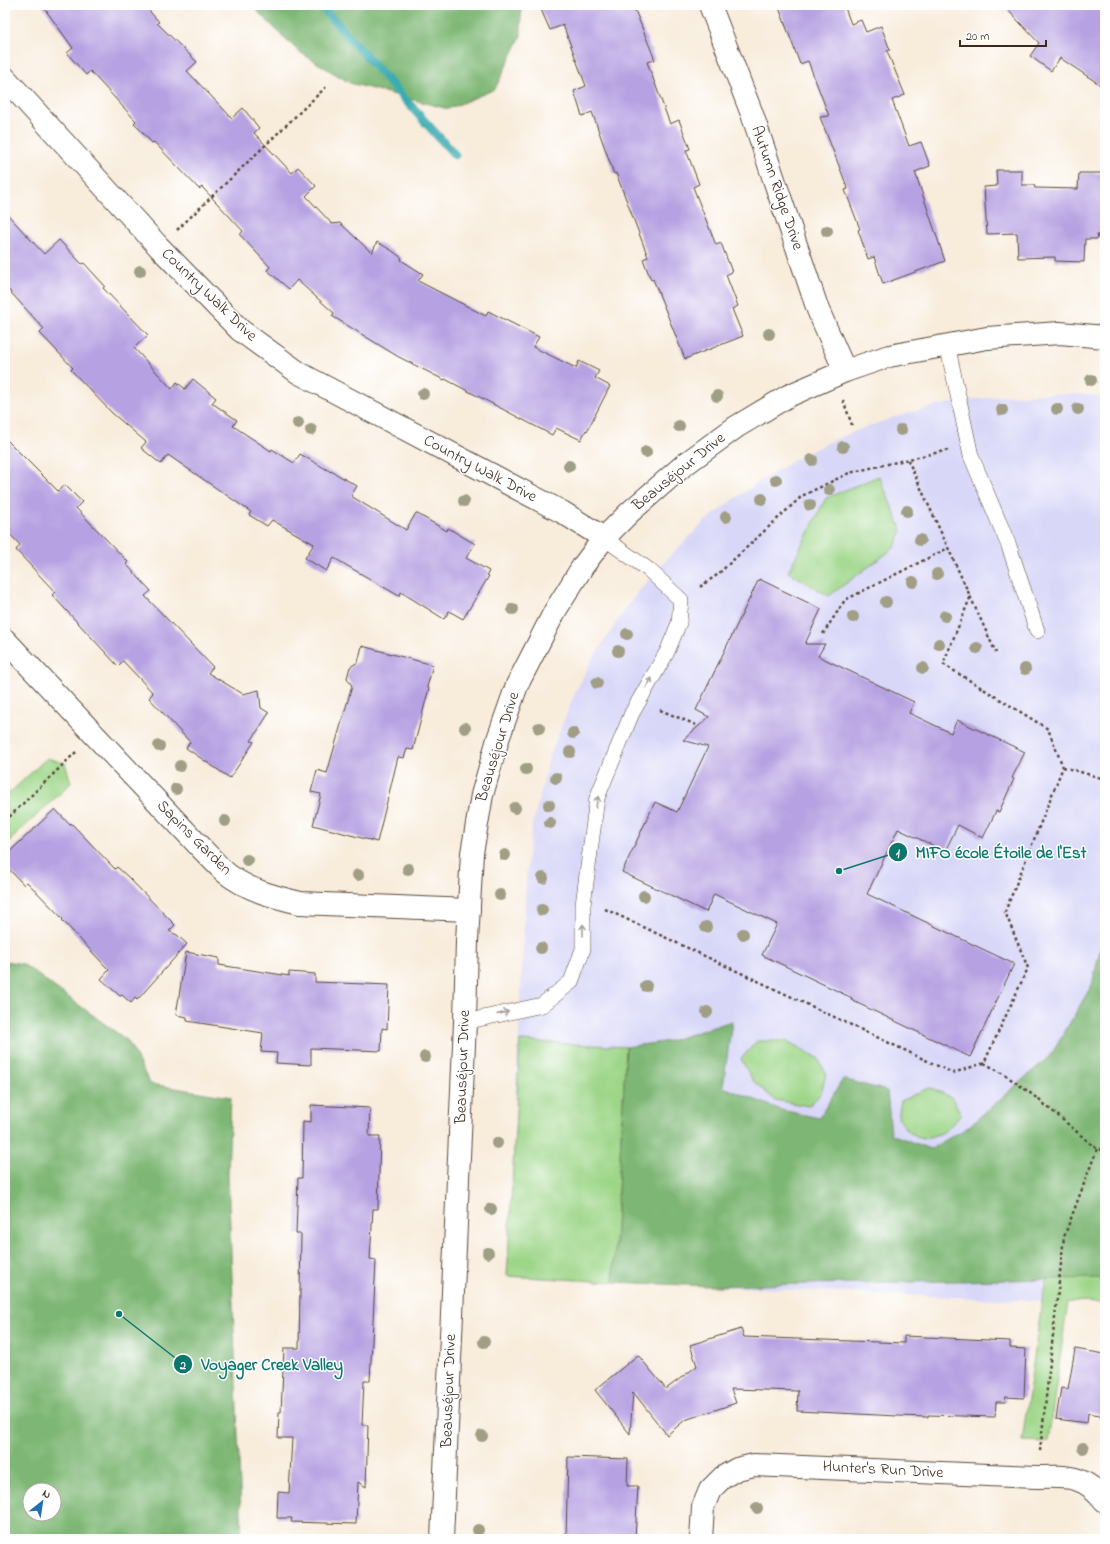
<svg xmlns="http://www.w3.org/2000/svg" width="1110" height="1544" font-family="'Indie Flower',sans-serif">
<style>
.built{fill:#d8d7f8}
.green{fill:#9dd688;stroke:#6c8053}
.forest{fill:#7eb774;stroke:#5c7049;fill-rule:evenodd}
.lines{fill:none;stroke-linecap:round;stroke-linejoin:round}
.stream{stroke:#3bacb2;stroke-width:9}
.building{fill:#b6a1e2}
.service-casing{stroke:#57473a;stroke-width:16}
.minor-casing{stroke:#57473a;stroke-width:24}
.tertiary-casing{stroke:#57473a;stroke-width:24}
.path{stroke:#57473a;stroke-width:2.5;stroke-dasharray:3 3;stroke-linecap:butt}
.service{stroke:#fff;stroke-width:15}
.minor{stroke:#fff;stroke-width:22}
.tertiary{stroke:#fff;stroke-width:22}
.tree{fill:#a09e85}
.oneway{stroke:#a79f9a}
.labels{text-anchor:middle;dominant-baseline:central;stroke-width:3;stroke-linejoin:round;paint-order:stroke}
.street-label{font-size:16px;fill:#3b2a1e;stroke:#fff}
.leader{fill:none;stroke:#0f766e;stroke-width:1.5}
.callout-dot{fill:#0f766e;stroke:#fff;stroke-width:1.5}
.mark-label{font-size:12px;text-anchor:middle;font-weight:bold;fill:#fff}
.callout-label{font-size:17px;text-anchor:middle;font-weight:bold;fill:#0f766e;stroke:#fff;stroke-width:3;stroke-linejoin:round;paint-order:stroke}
</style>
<rect width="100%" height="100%" fill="#fff"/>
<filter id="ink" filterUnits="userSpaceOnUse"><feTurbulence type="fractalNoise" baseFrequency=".025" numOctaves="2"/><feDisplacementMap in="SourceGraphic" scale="8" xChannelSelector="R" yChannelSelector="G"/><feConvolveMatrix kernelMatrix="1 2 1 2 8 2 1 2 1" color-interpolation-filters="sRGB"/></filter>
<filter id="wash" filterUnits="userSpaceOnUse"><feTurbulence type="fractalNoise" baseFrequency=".012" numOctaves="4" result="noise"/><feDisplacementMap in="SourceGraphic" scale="16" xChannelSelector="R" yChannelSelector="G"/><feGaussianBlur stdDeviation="0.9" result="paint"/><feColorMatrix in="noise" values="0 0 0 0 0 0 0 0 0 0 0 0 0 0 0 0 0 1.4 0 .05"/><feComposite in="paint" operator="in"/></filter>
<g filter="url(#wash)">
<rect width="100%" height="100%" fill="#f8ecdb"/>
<path class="built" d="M 1040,394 L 1076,394 L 1105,397 L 1105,998 L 1042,1301 L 507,1277 L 527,862 L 532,827 L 549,758 L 575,693 L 591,661 L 630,602 L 653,574 L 678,548 L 704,522 L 733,500 L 763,479 L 794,460 L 827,443 L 861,429 L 895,417 L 931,407 L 967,400 L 1003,396 Z"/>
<path class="green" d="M 879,476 L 902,531 L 894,548 L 829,596 L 788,572 L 826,498 Z
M 47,758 L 65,763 L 71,783 L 5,845 L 5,797 Z
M 1105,998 L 1105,1303 L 1068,1302 L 1048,1442 L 1022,1441 L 1042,1301 Z
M 520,1041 L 626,1047 L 613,1282 L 507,1276 Z
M 757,1041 L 787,1041 L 818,1058 L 826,1074 L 821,1094 L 809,1106 L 775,1100 L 753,1081 L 741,1059 Z
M 931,1088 L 951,1097 L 962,1115 L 942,1133 L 922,1139 L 909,1132 L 898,1118 L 901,1101 L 924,1090 Z"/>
<path class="forest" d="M 251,5 L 521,5 L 521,36 L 495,89 L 448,109 L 350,83 L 298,51 Z
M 1105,929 L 1105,1278 L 709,1286 L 613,1282 L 626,1047 L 670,1041 L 732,1021 L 723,1087 L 781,1110 L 819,1118 L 843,1079 L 887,1091 L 891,1134 L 930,1149 L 967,1128 L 1051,1055 L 1092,985 Z
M 5,961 L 23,964 L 128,1041 L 150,1084 L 231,1097 L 228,1174 L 242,1539 L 5,1539 ZM 30,1490 L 54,1490 L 54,1514 L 30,1514 Z"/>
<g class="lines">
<path class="stream" d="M 320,5 L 455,155"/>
</g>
<g id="blocks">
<path class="building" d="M 42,5 L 144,5 L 159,22 L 157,23 L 197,62 L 187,71 L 232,118 L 243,108 L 259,128 L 254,133 L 292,173 L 298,167 L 316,186 L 306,196 L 332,224 L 340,223 L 372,253 L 377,242 L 391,250 L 402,258 L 401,260 L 423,274 L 418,281 L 486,316 L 488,311 L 539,337 L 533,347 L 576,368 L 579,361 L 599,371 L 595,378 L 610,386 L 587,431 L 586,430 L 581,440 L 556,428 L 552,435 L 445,379 L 444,380 L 397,356 L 332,316 L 334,313 L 297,280 L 289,289 L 267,270 L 270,267 L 240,235 L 243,231 L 202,187 L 199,189 L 154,142 L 152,143 L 134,123 L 136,121 L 90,71 L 86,75 L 67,53 L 73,48 Z
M 539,5 L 633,5 L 655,60 L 647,62 L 670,124 L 679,120 L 690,149 L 686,150 L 699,184 L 693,187 L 716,245 L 721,243 L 732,272 L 726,275 L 738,306 L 732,309 L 743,336 L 685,359 L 653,279 L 651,280 L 643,259 L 648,257 L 616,173 L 614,174 L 592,112 L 582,116 L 574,91 L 586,86 L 563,25 L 550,30 Z
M 778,5 L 844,5 L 851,24 L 861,20 L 866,32 L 881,26 L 890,50 L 887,51 L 905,95 L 892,100 L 909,146 L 921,142 L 930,166 L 915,172 L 945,261 L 883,284 L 874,257 L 868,259 L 858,230 L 860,229 L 845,190 L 848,189 L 820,117 L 829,116 L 808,61 L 800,64 Z
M 1003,5 L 1105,5 L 1105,88 L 1060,58 L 1051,71 L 1030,56 L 1039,43 Z
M 996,170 L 1022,170 L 1022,185 L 1034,185 L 1035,188 L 1078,189 L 1079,173 L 1105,173 L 1105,235 L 1097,235 L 1098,239 L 1085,239 L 1084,262 L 1055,261 L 1055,257 L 1018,258 L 1017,233 L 987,234 L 984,187 L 997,186 Z
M 5,212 L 44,254 L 59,240 L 82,264 L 84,263 L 105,286 L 103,288 L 148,335 L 134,348 L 172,389 L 177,382 L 185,389 L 193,379 L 216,398 L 212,403 L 237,420 L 233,426 L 271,451 L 272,449 L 294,463 L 300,454 L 331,472 L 331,471 L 357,486 L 351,496 L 406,530 L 416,513 L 447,531 L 448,528 L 475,544 L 466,558 L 489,571 L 487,575 L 489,576 L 463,619 L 449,611 L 444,619 L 401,592 L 399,596 L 334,558 L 326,571 L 305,558 L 314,544 L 272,520 L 267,526 L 249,515 L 251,512 L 168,455 L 161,464 L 141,448 L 146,442 L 112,413 L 71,370 L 73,368 L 40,333 L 44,329 L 5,286 Z
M 5,438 L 58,491 L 65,485 L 82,502 L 76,508 L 128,562 L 126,564 L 151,591 L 145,596 L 213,667 L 208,673 L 243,694 L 259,690 L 261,708 L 269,713 L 251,741 L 254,742 L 230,778 L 186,748 L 190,742 L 149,698 L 153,693 L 123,661 L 118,666 L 52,595 L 55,592 L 16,550 L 20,545 L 5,529 Z
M 759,579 L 821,609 L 805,644 L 825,644 L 818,656 L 914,702 L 909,713 L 951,733 L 957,720 L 1025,752 L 1012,778 L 1014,779 L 999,812 L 996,811 L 983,838 L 958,825 L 945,851 L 898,829 L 867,894 L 1014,964 L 970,1057 L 851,1000 L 852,998 L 762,955 L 777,924 L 714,894 L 706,912 L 622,872 L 655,802 L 677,812 L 708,747 L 683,740 L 709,717 L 696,710 Z
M 362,646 L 433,665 L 427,687 L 429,688 L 413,750 L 407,749 L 404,758 L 398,757 L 377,842 L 313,825 L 321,794 L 311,792 L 317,770 L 327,773 L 352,686 L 347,678 L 350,667 L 358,662 Z
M 55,809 L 70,825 L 71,823 L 115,869 L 117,867 L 127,876 L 175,925 L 169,931 L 177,935 L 187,944 L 137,1000 L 135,998 L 131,1003 L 122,995 L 120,996 L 101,979 L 109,970 L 62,920 L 63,919 L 27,882 L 24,885 L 5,865 L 5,856 Z
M 186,952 L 219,958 L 219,965 L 289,976 L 289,972 L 315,974 L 315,982 L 389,985 L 387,1029 L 382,1028 L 381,1051 L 311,1048 L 311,1065 L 276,1063 L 277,1053 L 261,1052 L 263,1033 L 187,1021 L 187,1017 L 176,1015 Z
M 311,1105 L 370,1108 L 369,1136 L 380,1136 L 378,1209 L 373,1209 L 370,1259 L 376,1260 L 370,1381 L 364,1381 L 362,1425 L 368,1425 L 366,1487 L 358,1482 L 356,1524 L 291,1522 L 292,1518 L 277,1518 L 278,1492 L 289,1493 L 292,1438 L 278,1438 L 279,1412 L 281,1412 L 284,1348 L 299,1348 L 301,1234 L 296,1234 L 298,1178 L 302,1178 L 303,1121 L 311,1122 Z
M 741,1329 L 744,1337 L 904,1343 L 904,1336 L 1010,1341 L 1010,1348 L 1026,1349 L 1024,1398 L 1005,1397 L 1006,1402 L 996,1402 L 995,1417 L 928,1415 L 928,1417 L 898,1416 L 797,1411 L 798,1391 L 731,1389 L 736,1403 L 685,1420 L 667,1435 L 633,1392 L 630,1434 L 595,1390 L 638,1355 L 666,1389 L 697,1366 L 690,1345 Z
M 1075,1349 L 1105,1354 L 1105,1416 L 1088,1413 L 1087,1423 L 1056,1419 L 1061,1388 L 1068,1389 Z
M 568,1457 L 628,1459 L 627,1486 L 638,1486 L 635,1539 L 566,1539 Z"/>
</g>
</g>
<g filter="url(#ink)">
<use href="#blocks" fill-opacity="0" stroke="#57473a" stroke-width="1"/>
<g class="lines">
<defs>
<path id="service" d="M 947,344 L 971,456 L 1009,546 L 1037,631
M 465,1022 L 542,1005 L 571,982 L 583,949 L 583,905 L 597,798 L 632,713 L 667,652 L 679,623 L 681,600 L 649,570 L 604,538"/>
<path id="minor" d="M 710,5 L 752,114 L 818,310 L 845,371
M 5,78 L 159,247 L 240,330 L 299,373 L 562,512 L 604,538
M 5,640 L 202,849 C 210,857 218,866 226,873 C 247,890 275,897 300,903 L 469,910
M 701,1539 L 703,1507 L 710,1490 L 723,1477 L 737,1469 L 754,1465 L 1037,1477 C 1068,1476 1084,1475 1105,1501"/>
<path id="tertiary" d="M 442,1539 L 465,1022 L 467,941 L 472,853 L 482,795 L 498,739 L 517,685 L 555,611 L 583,566 L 604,538 L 630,512 L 684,465 L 736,427 L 788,396 L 845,371 L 889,356 L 987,338 L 1060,333 L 1105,337"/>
</defs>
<use href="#service" class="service-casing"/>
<use href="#minor" class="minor-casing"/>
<use href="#tertiary" class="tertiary-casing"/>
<path class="path" d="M 177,230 L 326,87
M 843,400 L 852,425
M 908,460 L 996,653
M 700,587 L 717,575 L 802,496 L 849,473 L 948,450
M 823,634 L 845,600 L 948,548
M 660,710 L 699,726
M 1063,767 L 1105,779
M 5,821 L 76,752
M 605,909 L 953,1073 L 984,1063 L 1028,968 L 1005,912 L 1063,767 L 1048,729 L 943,664 L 970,598
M 984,1063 C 1026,1085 1061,1119 1097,1149
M 1040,1451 L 1064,1237 L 1097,1149 L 1105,1150"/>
<use href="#service" class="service"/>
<use href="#minor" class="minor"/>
<use href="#tertiary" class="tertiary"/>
</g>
<g class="tree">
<circle cx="827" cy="231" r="6"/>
<circle cx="140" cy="271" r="6"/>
<circle cx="769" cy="334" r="6"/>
<circle cx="1091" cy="380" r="6"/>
<circle cx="423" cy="394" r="6"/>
<circle cx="717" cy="396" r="6"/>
<circle cx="1057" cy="409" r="6"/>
<circle cx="1078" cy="409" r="6"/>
<circle cx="1002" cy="410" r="6"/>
<circle cx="298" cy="423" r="6"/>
<circle cx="679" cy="426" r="6"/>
<circle cx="311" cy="430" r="6"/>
<circle cx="901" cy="430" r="6"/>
<circle cx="843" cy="447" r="6"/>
<circle cx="646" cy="452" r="6"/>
<circle cx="812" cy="460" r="6"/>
<circle cx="569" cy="466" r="6"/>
<circle cx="776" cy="480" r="6"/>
<circle cx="829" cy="490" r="6"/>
<circle cx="762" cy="499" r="6"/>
<circle cx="464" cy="501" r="6"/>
<circle cx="810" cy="505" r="6"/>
<circle cx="907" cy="511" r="6"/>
<circle cx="726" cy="517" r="6"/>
<circle cx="920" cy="540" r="6"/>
<circle cx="937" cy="574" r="6"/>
<circle cx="913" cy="582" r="6"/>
<circle cx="886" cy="602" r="6"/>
<circle cx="513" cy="609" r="6"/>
<circle cx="945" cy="616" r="6"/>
<circle cx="853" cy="617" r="6"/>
<circle cx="627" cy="634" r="6"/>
<circle cx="939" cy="644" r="6"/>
<circle cx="977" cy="648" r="6"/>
<circle cx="618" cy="651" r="6"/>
<circle cx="923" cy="668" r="6"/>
<circle cx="1025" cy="669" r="6"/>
<circle cx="597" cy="683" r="6"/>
<circle cx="465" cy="728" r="6"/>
<circle cx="539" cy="728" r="6"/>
<circle cx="573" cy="733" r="6"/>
<circle cx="159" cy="746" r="6"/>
<circle cx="570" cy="752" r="6"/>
<circle cx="180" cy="766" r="6"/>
<circle cx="526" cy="769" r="6"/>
<circle cx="556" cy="778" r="6"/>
<circle cx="176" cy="789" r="6"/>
<circle cx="549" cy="805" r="6"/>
<circle cx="515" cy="808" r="6"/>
<circle cx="225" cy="821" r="6"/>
<circle cx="550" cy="823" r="6"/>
<circle cx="505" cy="855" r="6"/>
<circle cx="247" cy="860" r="6"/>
<circle cx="408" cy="869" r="6"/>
<circle cx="358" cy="875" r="6"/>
<circle cx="543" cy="878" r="6"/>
<circle cx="500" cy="895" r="6"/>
<circle cx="644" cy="896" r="6"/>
<circle cx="542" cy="910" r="6"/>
<circle cx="706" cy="927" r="6"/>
<circle cx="743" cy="934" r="6"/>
<circle cx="541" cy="948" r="6"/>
<circle cx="646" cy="986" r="6"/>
<circle cx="707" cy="1012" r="6"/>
<circle cx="425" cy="1057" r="6"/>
<circle cx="497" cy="1143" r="6"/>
<circle cx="491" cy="1209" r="6"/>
<circle cx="488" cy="1253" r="6"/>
<circle cx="484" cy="1342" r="6"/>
<circle cx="482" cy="1436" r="6"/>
<circle cx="1083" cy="1448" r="6"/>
<circle cx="757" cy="1508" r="6"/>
<circle cx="478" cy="1530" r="6"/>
</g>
<defs><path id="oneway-shaft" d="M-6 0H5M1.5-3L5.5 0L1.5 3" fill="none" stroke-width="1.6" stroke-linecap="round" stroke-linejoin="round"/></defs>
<g class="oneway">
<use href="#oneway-shaft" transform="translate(649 683) rotate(-60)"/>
<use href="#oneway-shaft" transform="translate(597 802) rotate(-79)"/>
<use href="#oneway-shaft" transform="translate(583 930) rotate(-90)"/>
<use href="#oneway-shaft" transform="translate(503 1013) rotate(-13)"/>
</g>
</g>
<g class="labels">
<g class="street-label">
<text transform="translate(777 188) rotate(71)">Autumn Ridge Drive</text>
<text transform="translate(209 295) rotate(44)">Country Walk Drive</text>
<text transform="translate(480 469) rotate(28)">Country Walk Drive</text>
<text transform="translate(679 472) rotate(-39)">Beauséjour Drive</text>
<text transform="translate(498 747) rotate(-73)">Beauséjour Drive</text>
<text transform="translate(194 838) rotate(45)">Sapins Garden</text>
<text transform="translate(463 1067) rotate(-88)">Beauséjour Drive</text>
<text transform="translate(449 1391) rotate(-88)">Beauséjour Drive</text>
<text transform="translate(883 1470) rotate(3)">Hunter's Run Drive</text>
</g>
</g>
<path class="leader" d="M839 871L898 852M119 1314L183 1364"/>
<g class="callout-dot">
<circle cx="839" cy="871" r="4"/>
<circle cx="119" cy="1314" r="4"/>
<circle cx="898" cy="852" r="10"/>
<circle cx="183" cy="1364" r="10"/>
</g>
<g class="mark-label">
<text x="898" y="857">1</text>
<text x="183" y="1369">2</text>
</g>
<g class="callout-label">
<text x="1001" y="858">MIFO école Étoile de l'Est</text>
<text x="272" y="1370">Voyager Creek Valley</text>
</g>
<rect width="1110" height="1544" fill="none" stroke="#fff" stroke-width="20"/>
<g transform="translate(42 1502) rotate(30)"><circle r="19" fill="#ffffff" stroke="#b1aaa5"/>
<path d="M0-3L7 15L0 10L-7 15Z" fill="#1f6fb2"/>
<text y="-6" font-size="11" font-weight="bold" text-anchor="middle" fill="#3b2a1e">N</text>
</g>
<path d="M960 40v6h86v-6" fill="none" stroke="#3b2a1e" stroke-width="2"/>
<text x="966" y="40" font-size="12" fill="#3b2a1e" stroke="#ffffff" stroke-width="3" paint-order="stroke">20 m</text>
</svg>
